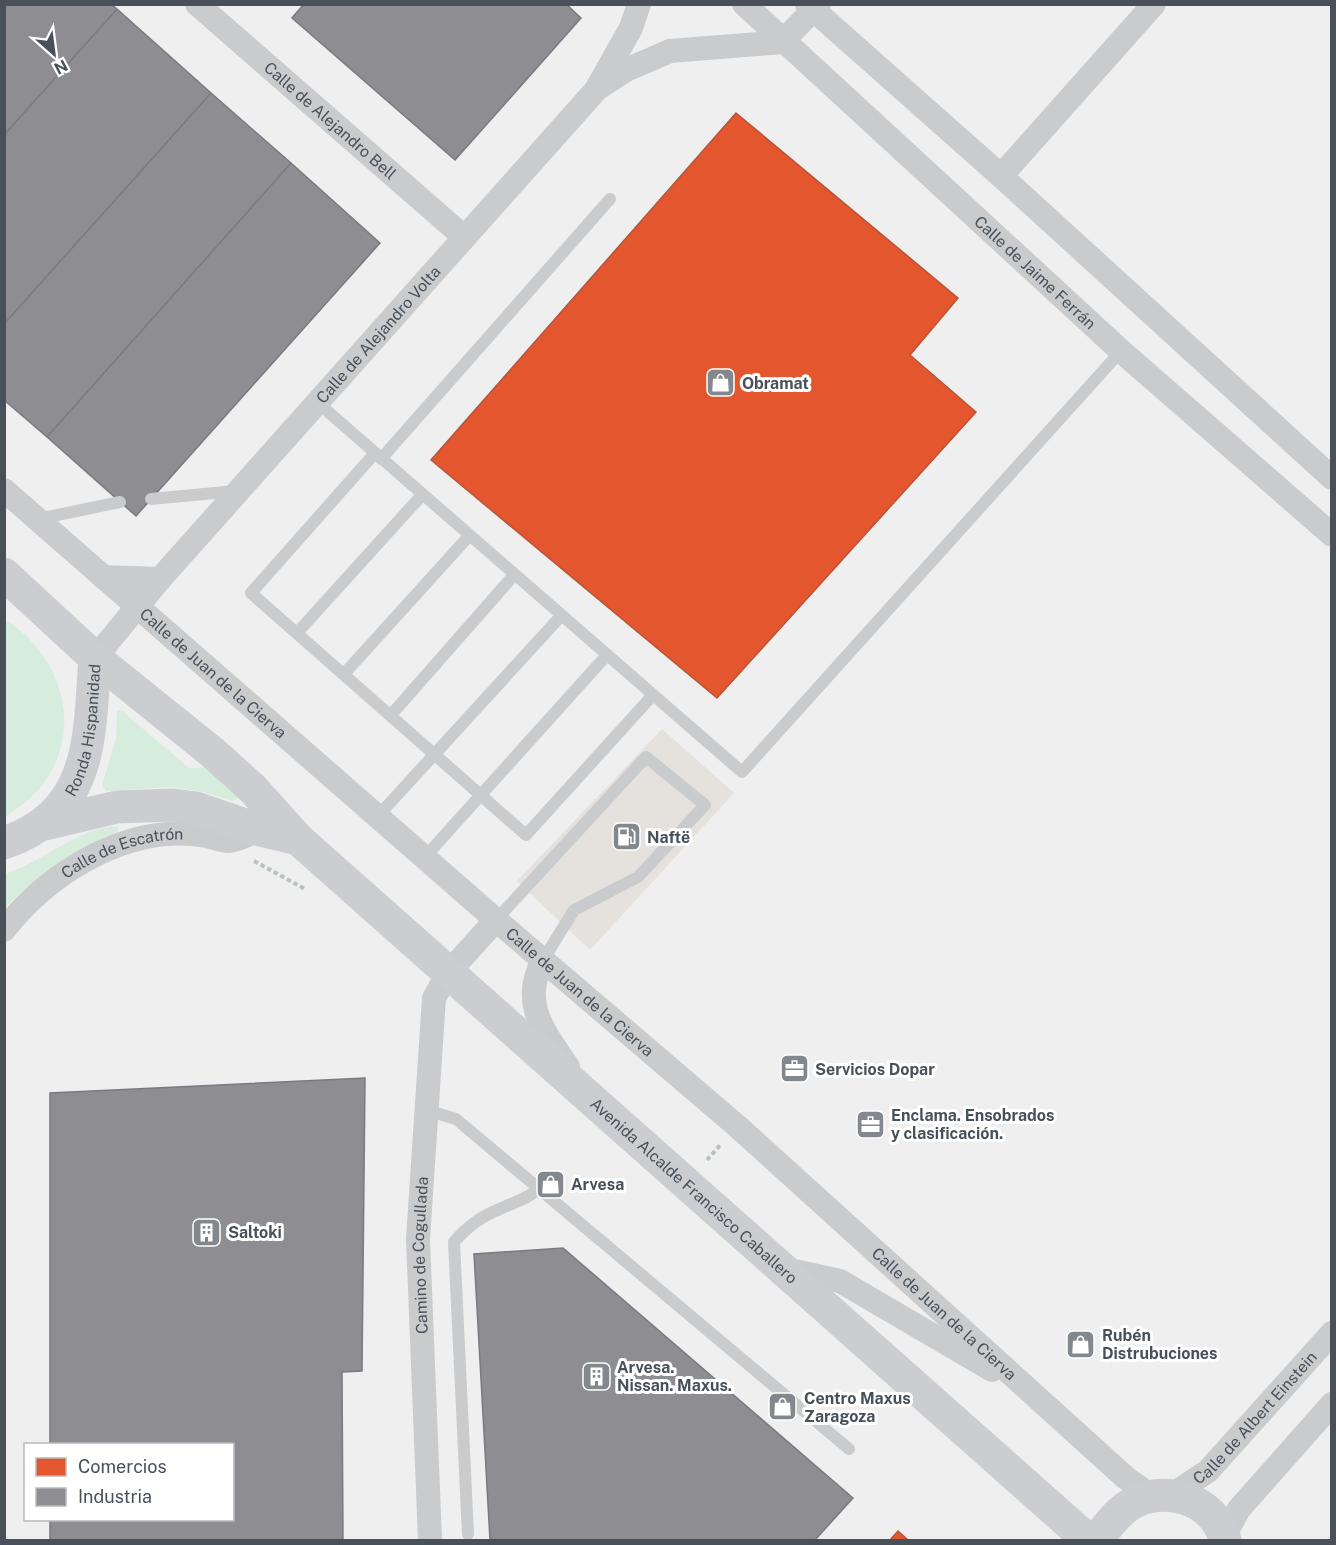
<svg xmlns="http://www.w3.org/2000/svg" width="1336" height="1545" font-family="'Public Sans',sans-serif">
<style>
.commercial{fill:#e5e2dd}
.green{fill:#d6edde}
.shops{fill:#e4572e;stroke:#b5553b;stroke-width:1.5}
.industry{fill:#8d8d92;stroke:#787b81;stroke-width:1.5}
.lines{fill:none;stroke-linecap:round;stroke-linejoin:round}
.path{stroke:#b8c3bf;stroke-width:4;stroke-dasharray:4.5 3;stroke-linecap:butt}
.lane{stroke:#cacbcd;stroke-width:12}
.street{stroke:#cacbcd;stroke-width:24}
.secondary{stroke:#cbcdd0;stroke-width:33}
.labels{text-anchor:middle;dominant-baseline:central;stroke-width:6;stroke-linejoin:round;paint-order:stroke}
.street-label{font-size:16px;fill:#48515a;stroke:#fff}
.poi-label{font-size:16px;font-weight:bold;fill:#48515a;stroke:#fff;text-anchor:start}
</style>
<rect width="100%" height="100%" fill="#f0efef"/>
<path class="commercial" d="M 662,729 L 734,793 L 590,950 L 517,881 Z"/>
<path class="green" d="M 5,620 C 61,654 85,728 43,784 C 33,798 18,808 5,817 Z
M 121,710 L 189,768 L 208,767 L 239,794 L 237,799 L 232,801 L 203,792 L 171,787 L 106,791 L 103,787 L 103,782 L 116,738 L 117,711 Z
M 119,826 L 117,832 C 72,851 41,874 5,907 L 5,874 C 45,861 76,828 119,826 Z"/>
<path class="shops" d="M 736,113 L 958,298 L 910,355 L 976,412 L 717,698 L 431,460 Z
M 898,1531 L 908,1540 L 890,1540 Z"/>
<path class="industry" d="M 4,4 L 111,4 L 117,9 L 4,135 Z
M 304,4 L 566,4 L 581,18 L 455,160 L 292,18 Z
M 117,9 L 211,93 L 4,324 L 4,135 Z
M 211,93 L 291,163 L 47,437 L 4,400 L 4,324 Z
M 291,163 L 380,243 L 136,516 L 47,437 Z
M 365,1078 L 362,1371 L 342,1372 L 343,1540 L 50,1540 L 50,1520 L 232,1520 L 232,1444 L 50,1444 L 50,1093 Z
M 563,1248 L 853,1498 L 815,1540 L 490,1540 L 474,1254 Z"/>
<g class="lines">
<path class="path" d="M 254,861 L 305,889
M 707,1160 L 721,1144"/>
<path class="lane" d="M 318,403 L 742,772 L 1121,351
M 375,453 L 251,593 L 526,835 L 652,696
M 381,459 L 610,199
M 151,499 L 236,491
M 38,519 L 120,502
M 297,633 L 422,495
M 344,674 L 469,536
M 391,715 L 514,575
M 378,816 L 561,616
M 425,857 L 606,656
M 496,920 L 646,757 L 705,805 L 638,877 L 574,910 L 543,960
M 426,1110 L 456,1119 L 849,1449
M 468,1534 L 454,1242 C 467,1227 481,1216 500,1209 C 514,1202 526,1200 538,1189"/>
<g class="street">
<path id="s1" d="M 197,4 L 464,237"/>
<path id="s2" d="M 744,4 L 1121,351 L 1332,535"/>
<path d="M 807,4 L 1001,176 L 1332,478"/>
<path d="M 600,87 L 626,70 L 670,51 L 782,42 L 819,4"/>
<path d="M 1001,176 L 1154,4"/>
<path id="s3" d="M 4,490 L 496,920 L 737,1126 L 1126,1478 L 1152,1496"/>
<path d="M 103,577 L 160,579"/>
<path id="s4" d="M 95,658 L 160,579 L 596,90 L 631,28 L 639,4"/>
<path id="s5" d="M 4,930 C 42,881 103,840 166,834 C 179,833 194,834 207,836 C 214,838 222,841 229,841 C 239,840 250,833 260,830"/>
<path d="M 543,960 C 520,1004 544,1031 568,1067"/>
<path d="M 785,1269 L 840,1281 L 992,1370"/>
<path id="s6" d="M 1172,1495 L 1208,1471 L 1332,1333"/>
<path d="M 1224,1536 L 1239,1509 L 1332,1404"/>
<path id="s7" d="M 430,1540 L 418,1239 L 434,998 L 448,973 L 496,920"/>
</g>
<g class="secondary">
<path id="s8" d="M 4,574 L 95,658 L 212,752 L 253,789 L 298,839 L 1088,1540"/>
<path d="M 45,824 L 117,807 L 173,805 L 196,808 L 260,830 L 298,839"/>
<path id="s9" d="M 4,843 C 94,812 89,737 95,658"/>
<path d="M 1097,1540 C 1106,1528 1115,1515 1128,1506 C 1162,1483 1215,1498 1225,1540"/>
</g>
</g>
<defs>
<symbol id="shop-square" viewBox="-11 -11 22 22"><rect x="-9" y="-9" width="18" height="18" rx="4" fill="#83888e" stroke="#fff"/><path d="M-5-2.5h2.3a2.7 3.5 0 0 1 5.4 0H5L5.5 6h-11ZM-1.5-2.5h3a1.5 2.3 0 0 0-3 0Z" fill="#fff"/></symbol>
<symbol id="fuel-square" viewBox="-11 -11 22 22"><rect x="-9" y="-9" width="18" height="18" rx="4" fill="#83888e" stroke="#fff"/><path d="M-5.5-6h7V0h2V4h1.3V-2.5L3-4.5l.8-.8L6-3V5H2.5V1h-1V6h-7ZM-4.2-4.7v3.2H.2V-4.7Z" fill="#fff"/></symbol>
<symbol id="office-square" viewBox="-11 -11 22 22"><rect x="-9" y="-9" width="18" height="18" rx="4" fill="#83888e" stroke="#fff"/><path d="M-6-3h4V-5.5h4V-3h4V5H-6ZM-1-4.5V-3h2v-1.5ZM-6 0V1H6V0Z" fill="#fff"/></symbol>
<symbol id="building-square" viewBox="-11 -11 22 22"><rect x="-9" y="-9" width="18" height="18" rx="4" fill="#83888e" stroke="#fff"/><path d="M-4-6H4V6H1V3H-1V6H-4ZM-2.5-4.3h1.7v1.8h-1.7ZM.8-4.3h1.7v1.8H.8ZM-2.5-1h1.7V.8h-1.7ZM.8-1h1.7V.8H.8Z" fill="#fff"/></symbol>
</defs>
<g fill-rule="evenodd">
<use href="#shop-square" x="704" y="366" width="33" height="33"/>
<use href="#fuel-square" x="610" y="820" width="33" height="33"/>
<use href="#office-square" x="778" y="1052" width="33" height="33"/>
<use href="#office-square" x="854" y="1108" width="33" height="33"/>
<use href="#shop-square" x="534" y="1168" width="33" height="33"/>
<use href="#building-square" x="190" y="1216" width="33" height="33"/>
<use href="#shop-square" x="1064" y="1328" width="33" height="33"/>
<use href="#building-square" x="580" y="1360" width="33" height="33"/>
<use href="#shop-square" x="766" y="1390" width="33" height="33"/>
</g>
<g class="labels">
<g class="street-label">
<text stroke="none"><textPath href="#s1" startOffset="177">Calle de Alejandro Bell</textPath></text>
<text stroke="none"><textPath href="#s2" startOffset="396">Calle de Jaime Ferrán</textPath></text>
<text stroke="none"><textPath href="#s4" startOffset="430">Calle de Alejandro Volta</textPath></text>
<text stroke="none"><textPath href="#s3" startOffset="278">Calle de Juan de la Cierva</textPath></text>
<text stroke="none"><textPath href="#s9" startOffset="150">Ronda Hispanidad</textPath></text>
<text stroke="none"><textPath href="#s5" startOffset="146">Calle de Escatrón</textPath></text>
<text stroke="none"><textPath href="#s3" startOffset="764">Calle de Juan de la Cierva</textPath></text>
<text stroke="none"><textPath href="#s8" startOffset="926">Avenida Alcalde Francisco Caballero</textPath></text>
<text stroke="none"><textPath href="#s7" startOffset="285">Camino de Cogullada</textPath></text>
<text stroke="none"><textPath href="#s3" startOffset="1250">Calle de Juan de la Cierva</textPath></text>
<text stroke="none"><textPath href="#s6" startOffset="114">Calle de Albert Einstein</textPath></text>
</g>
<g class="poi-label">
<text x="742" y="383">Obramat</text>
<text x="647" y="837">Naftë</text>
<text x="815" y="1069">Servicios Dopar</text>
<text x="891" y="1115">Enclama. Ensobrados<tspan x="891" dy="18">y clasificación.</tspan></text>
<text x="571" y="1184">Arvesa</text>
<text x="228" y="1232">Saltoki</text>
<text x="1102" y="1335">Rubén<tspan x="1102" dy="18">Distrubuciones</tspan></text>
<text x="617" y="1367">Arvesa.<tspan x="617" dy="18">Nissan. Maxus.</tspan></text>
<text x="804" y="1398">Centro Maxus<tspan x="804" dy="18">Zaragoza</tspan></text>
</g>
</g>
<rect width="1336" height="1545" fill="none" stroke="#48515a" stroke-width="12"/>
<rect x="24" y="1443" width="210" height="78" fill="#ffffff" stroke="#b6b9bd" stroke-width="1.5"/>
<rect x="36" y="1458" width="30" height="18" fill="#e4572e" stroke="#b6b9bd" stroke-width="1.5"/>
<text x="78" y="1473" font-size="18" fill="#48515a">Comercios</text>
<rect x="36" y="1488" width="30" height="18" fill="#8d8d92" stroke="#b6b9bd" stroke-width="1.5"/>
<text x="78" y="1503" font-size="18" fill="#48515a">Industria</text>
<g transform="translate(54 54) rotate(152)" stroke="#ffffff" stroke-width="4.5" paint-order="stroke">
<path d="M0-4.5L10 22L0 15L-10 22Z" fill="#48515a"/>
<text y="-9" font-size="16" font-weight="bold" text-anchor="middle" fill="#48515a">N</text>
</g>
</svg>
